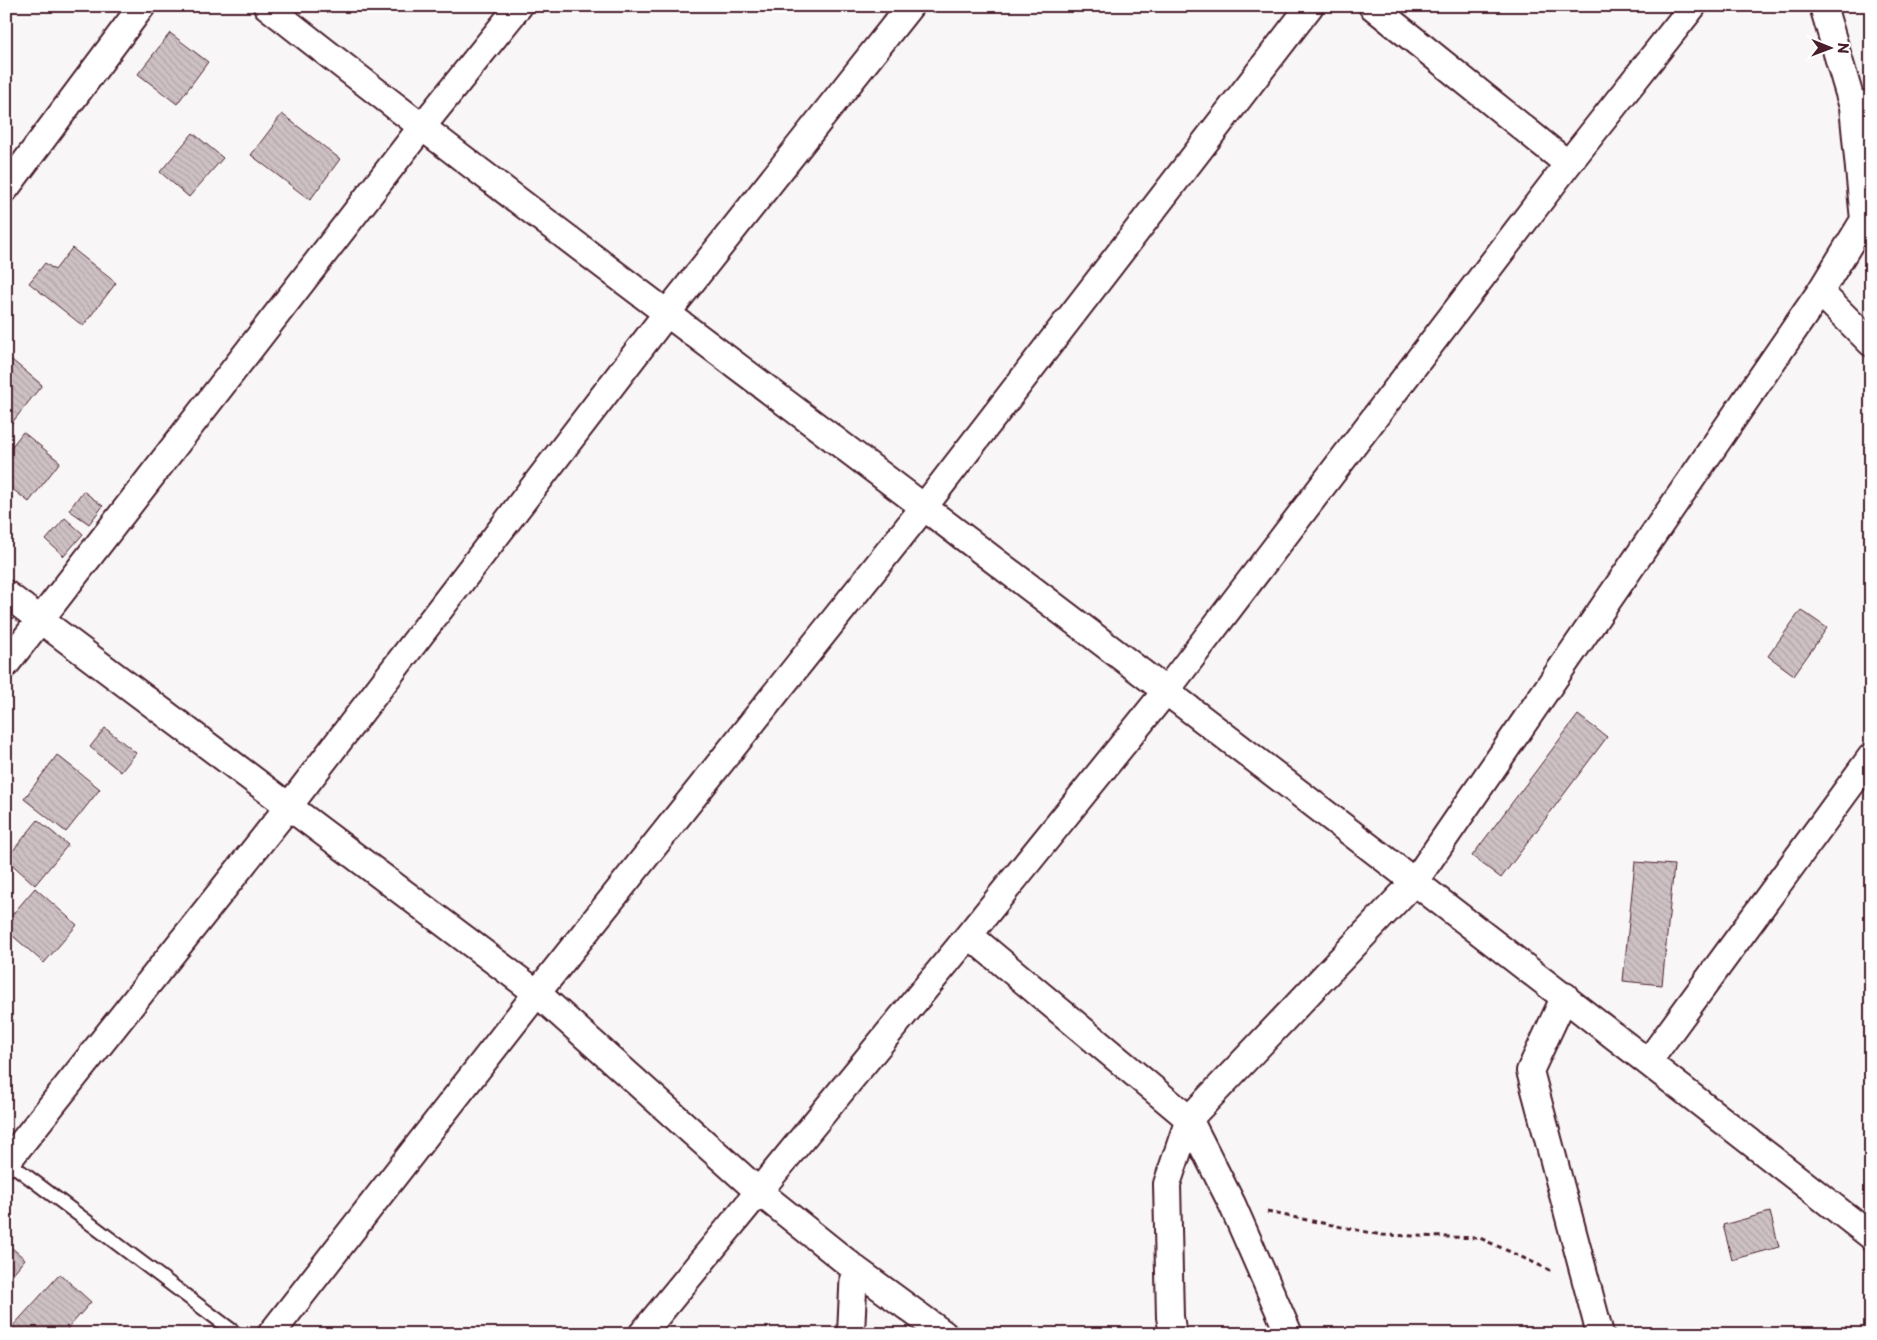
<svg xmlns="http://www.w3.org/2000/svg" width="1877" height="1340" font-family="'Playpen Sans',sans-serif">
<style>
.building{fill:url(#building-back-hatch);stroke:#4a1f2b}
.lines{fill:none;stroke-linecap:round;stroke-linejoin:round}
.lane-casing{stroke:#4a1f2b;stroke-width:16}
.street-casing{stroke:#4a1f2b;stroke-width:30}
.path{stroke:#4a1f2b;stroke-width:3;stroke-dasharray:5 4;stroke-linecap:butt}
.lane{stroke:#fff;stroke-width:12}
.street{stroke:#fff;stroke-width:26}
</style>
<defs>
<pattern id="building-back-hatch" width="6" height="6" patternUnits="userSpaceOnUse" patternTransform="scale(1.25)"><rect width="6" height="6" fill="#cdc1c4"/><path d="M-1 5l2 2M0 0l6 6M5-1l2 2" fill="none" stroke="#b2a5a9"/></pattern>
</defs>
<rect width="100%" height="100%" fill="#f8f6f7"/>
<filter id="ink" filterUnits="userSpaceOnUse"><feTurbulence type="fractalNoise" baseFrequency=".02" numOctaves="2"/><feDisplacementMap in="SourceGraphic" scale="10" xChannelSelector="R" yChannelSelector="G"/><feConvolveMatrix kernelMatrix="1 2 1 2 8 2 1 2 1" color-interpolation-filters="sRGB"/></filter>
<g filter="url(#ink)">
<path class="building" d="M 170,33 L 208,62 L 177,104 L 138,74 Z
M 282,114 L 340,159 L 310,200 L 251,155 Z
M 193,133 L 223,158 L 189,197 L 160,172 Z
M 72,248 L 116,283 L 83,326 L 29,283 L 45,263 L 55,270 Z
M 7,356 L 42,385 L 11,424 L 6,421 Z
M 23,432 L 60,462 L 29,502 L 6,484 L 6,454 Z
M 83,491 L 103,506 L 89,524 L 69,510 Z
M 65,518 L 83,534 L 64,556 L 46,540 Z
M 1801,610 L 1827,628 L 1794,675 L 1768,656 Z
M 1578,715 L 1607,737 L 1501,878 L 1472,856 Z
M 105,728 L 136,753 L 121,772 L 90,747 Z
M 57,755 L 100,789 L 66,832 L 24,799 Z
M 38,820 L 68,845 L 35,885 L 6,859 Z
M 1635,862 L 1674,865 L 1662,985 L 1623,981 Z
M 35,888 L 77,925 L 44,963 L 6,930 L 6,922 Z
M 1770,1212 L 1779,1247 L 1732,1260 L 1723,1225 Z
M 6,1243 L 25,1259 L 6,1282 Z
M 60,1274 L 91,1302 L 63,1334 L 20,1334 L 12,1327 Z"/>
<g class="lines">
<defs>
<path id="lane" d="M 7,1161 L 237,1334"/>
<path id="street" d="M 267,6 C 482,176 702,339 921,505 C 1240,746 1556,990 1871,1236
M 1372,6 L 1568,164
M 1823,6 L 1853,107 L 1870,103
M 6,188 L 142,6
M 1820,292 L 1871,343
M 6,594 L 537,993 L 758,1191 L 854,1268 L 944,1334
M 6,664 L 421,128 L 519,6
M 969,935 L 1189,1119 L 1167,1184 L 1170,1317 L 1173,1334
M 1565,996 L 1530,1071 L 1600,1334
M 1648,1062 L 1871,757
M 6,1163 L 289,806 L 667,313 L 910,6
M 271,1334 L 537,993 L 924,507 L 1310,6
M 642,1334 L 969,935 L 1166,691 L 1568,164 L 1693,6
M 851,1334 L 854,1268
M 1289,1334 L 1232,1204 L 1189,1119 L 1415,881 L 1820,292 L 1864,220 L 1853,107"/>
</defs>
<use href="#lane" class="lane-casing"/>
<use href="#street" class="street-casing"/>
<path class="path" d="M 1267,1212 L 1382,1235 L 1480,1238 L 1554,1272"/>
<use href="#lane" class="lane"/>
<use href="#street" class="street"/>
</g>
</g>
<rect width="1877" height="1340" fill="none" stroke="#fff" stroke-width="25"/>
<rect x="12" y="12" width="1852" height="1315" fill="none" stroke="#4a1f2b" stroke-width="2" filter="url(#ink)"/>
<g transform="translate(1830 48) rotate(91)" stroke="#ffffff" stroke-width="4" paint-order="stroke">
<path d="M0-4L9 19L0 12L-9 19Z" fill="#4a1f2b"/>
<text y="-8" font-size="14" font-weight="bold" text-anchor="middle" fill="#4a1f2b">N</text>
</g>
</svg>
